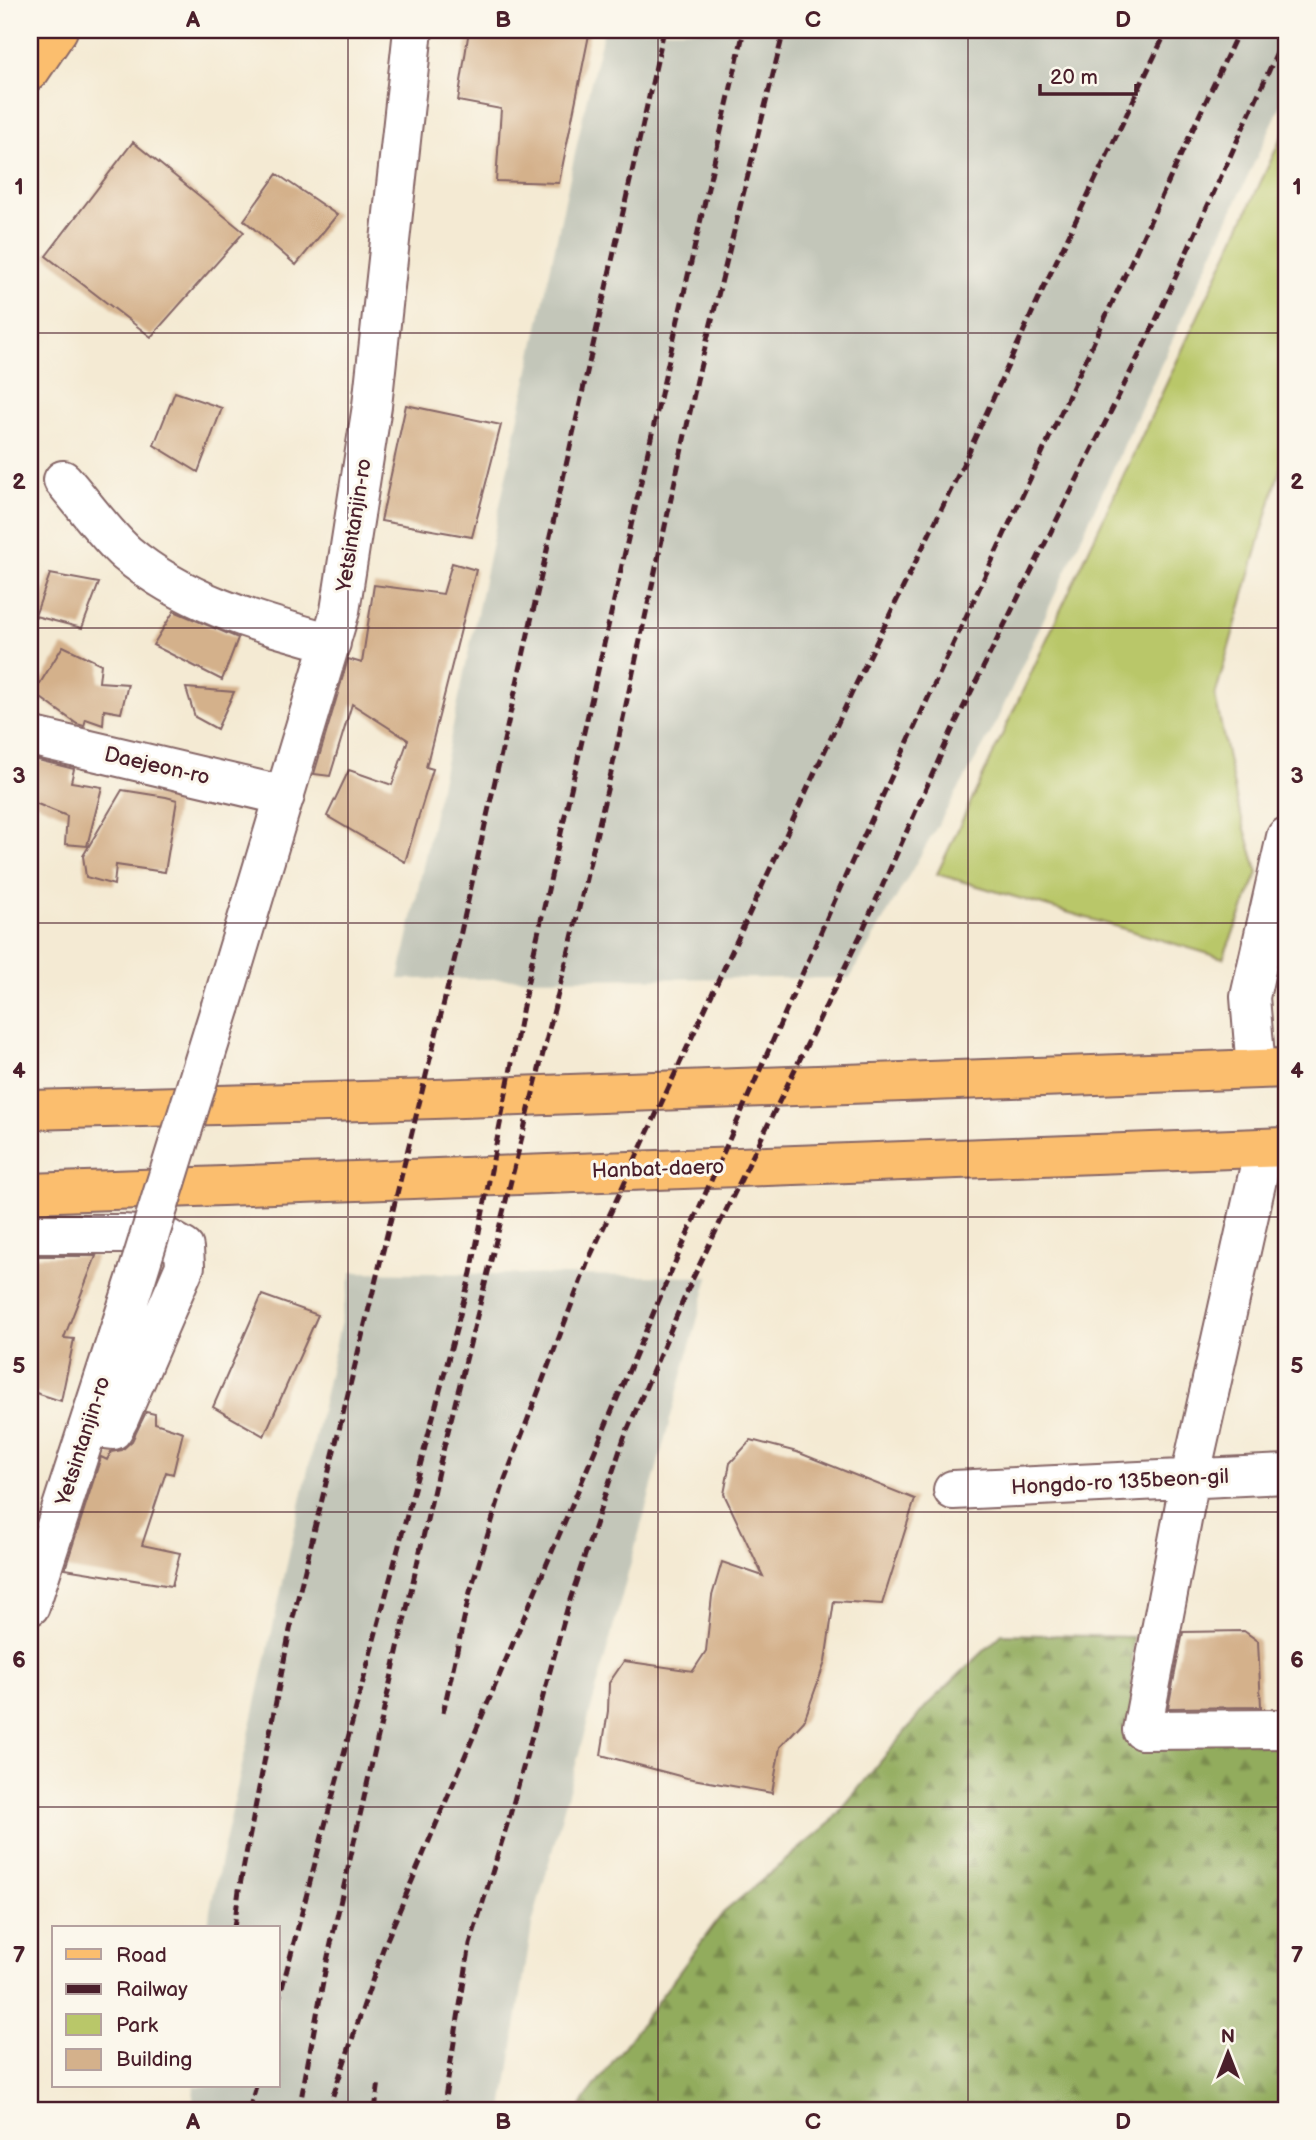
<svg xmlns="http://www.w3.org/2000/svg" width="1316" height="2140" font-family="'Balsamiq Sans',sans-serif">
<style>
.railway{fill:#c3c6b9}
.forest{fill:url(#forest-firs);stroke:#6e6644;stroke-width:2}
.park{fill:#b9c769;stroke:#82734a;stroke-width:2}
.building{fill:#d4b18b}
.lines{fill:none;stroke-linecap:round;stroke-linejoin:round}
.minor-casing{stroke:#866666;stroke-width:42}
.major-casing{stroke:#866666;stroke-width:42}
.minor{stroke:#fff;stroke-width:38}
.major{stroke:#fbbe6e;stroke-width:38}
.rail{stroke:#4a1f2b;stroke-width:5;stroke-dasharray:10 5;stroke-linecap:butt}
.minor-bridge-casing{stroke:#866666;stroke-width:42;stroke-linecap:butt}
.minor-bridge{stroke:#fff;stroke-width:38}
.grid{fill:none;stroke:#4a1f2b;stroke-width:2;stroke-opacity:0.55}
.labels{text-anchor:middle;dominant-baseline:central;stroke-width:6;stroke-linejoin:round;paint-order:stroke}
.street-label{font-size:21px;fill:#4a1f2b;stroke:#fbf7ec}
.neatline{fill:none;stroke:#4a1f2b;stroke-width:2.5}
.grid-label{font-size:23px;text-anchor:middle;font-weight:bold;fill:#4a1f2b}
</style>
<defs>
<pattern id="forest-firs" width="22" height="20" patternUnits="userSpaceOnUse" patternTransform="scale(1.75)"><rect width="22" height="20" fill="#92ac5d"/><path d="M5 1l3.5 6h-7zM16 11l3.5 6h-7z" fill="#798b4d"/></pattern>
</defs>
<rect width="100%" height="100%" fill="#fbf7ec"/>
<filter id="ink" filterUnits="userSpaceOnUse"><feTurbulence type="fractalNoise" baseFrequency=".0143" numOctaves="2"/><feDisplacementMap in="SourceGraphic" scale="14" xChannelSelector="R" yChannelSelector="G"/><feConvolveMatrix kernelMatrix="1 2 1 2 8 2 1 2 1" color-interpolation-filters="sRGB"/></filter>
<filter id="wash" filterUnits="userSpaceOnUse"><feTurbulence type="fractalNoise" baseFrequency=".00686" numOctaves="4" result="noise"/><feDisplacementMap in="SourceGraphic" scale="28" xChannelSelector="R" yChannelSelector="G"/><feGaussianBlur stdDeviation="1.57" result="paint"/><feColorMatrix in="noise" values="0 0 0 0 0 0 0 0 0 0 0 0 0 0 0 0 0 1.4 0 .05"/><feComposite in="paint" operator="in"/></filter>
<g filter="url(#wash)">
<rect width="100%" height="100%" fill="#f4ead3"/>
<path class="railway" d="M 604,30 L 1286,30 L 1286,93 L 1279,109 L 992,731 L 850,978 L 399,979 L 586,102 Z
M 352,1272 L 709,1277 L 532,1925 L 503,2110 L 192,2110 L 194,2086 L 278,2086 L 278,1928 L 208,1928 L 210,1910 Z"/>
<path class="forest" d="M 1002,1634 L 1133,1637 L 1130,1739 L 1286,1741 L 1286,2110 L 579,2110 L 585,2099 L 723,1913 L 831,1822 L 927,1705 Z"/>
<path class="park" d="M 1286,128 L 1286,448 L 1215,696 L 1237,802 L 1258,873 L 1223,958 L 937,874 Z"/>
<g id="blocks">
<path class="building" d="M 469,30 L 590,30 L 559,183 L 496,181 L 501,109 L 458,101 Z
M 133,142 L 244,232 L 151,337 L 46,256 Z
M 277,174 L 337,215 L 296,265 L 244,220 Z
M 175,392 L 222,408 L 198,472 L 154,445 Z
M 406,405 L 501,425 L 472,537 L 381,521 Z
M 452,563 L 476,570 L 426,767 L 433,769 L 405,862 L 327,816 L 349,770 L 392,785 L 408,740 L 352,704 L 330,776 L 314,774 L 348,659 L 362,663 L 374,585 L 443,594 Z
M 50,574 L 99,583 L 82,628 L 35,616 Z
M 174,611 L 238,638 L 222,680 L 153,645 Z
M 63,646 L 101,664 L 99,682 L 128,684 L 121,713 L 104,710 L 103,725 L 86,719 L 84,726 L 77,724 L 34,693 Z
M 186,688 L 234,692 L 217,729 L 195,717 Z
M 30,758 L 74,769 L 71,782 L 102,787 L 87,846 L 65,844 L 67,816 L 30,801 Z
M 122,790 L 166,797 L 177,800 L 165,872 L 116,865 L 114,885 L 86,877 L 83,856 Z
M 30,1256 L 96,1256 L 64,1338 L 74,1339 L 61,1401 L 30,1391 Z
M 262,1295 L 318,1315 L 264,1436 L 213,1407 Z
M 146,1412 L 155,1414 L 155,1423 L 183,1432 L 173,1474 L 166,1472 L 142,1545 L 180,1553 L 172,1586 L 65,1569 L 101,1457 L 107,1460 L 111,1452 L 122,1450 L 132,1441 Z
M 751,1440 L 797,1452 L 915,1499 L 882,1604 L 834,1601 L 825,1662 L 804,1721 L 780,1747 L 772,1793 L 687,1778 L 601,1755 L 608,1711 L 609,1683 L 624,1661 L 693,1671 L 706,1651 L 712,1596 L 722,1562 L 763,1576 L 724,1494 L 730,1463 Z
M 1244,1631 L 1258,1641 L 1261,1707 L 1168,1708 L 1183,1632 Z"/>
</g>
</g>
<g filter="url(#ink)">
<use href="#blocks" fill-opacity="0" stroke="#866666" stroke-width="2"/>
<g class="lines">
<defs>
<path id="minor" d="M 63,480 C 83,503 104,533 126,553 C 187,604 256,622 331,643
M 30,736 L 285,796
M 221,1006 L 340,611 L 372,406 L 413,30
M 1256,1069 L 1250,997 L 1286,837
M 1264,1148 L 1190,1478 L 1142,1730 L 1286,1729
M 30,1234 L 122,1234 L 165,1237 L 184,1248 L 185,1266 L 119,1419 L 113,1430 L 88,1427
M 953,1490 L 1286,1474
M 30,1606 L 137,1276"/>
<path id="major" d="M 30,71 L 58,30
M 30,1110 L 435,1099 L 1286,1068
M 30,1193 L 1286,1147"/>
</defs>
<use href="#minor" class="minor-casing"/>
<use href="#major" class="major-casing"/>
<use href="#minor" class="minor"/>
<use href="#major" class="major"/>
<path class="rail" d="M 443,1713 L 470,1592 L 505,1479 L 589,1259 L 855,686 L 960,471 L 1042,291 L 1167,30
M 234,1928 L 239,1890 L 290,1630 L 458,945 L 664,30
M 278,2003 L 471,1273 L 532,960 L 744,30
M 249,2110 L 256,2086
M 299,2110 L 327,1961 L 439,1467 L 571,942 L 611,773 L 697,380 L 784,30
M 328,2110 L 383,1949 L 673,1267 L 849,868 L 1239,30
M 375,2110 L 379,2081
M 443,2110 L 470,1944 L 510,1815 L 568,1606 L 624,1438 L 692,1280 L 860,936 L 952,730 L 1151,331 L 1286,33"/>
<defs>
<path id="minor-bridge" d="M 137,1276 L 221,1006"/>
</defs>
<use href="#minor-bridge" class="minor-bridge-casing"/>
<use href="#minor-bridge" class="minor-bridge"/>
</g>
</g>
<path class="grid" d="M 348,30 L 348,2110M 658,30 L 658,2110M 968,30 L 968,2110M 30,333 L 1286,333M 30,628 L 1286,628M 30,923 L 1286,923M 30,1217 L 1286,1217M 30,1512 L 1286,1512M 30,1807 L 1286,1807"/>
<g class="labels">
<g class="street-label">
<text transform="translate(354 525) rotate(-81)">Yetsintanjin-ro</text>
<text transform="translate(157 766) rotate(13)">Daejeon-ro</text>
<text transform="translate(658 1169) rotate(-2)">Hanbat-daero</text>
<text transform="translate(83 1441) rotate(-72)">Yetsintanjin-ro</text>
<text transform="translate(1120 1482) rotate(-3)">Hongdo-ro 135beon-gil</text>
</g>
</g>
<rect width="1316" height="2140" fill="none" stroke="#fbf7ec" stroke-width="77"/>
<rect x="52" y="1926" width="228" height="161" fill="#fbf7ec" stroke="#b4a19f" stroke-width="2"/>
<rect x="66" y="1949" width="35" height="10" fill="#fbbe6e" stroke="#b4a19f" stroke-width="2"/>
<text x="116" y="1962" font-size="21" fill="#4a1f2b">Road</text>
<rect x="66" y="1984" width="35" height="10" fill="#4a1f2b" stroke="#b4a19f" stroke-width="2"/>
<text x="116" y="1996" font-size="21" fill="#4a1f2b">Railway</text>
<rect x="66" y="2014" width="35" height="21" fill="#b9c769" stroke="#b4a19f" stroke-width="2"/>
<text x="116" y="2032" font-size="21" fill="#4a1f2b">Park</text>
<rect x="66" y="2049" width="35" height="21" fill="#d4b18b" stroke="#b4a19f" stroke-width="2"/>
<text x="116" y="2066" font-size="21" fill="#4a1f2b">Building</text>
<g transform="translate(1228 2053)" stroke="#fbf7ec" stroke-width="5" paint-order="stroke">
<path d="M0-5L12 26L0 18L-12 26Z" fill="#4a1f2b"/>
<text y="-10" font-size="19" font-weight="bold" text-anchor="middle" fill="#4a1f2b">N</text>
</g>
<path d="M1040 84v10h96v-10" fill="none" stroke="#4a1f2b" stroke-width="3.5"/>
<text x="1050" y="84" font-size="21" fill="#4a1f2b" stroke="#fbf7ec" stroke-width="5" paint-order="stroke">20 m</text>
<rect x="38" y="38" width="1240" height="2064" class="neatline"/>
<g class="grid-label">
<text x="193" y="27">A</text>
<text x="503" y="27">B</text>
<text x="813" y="27">C</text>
<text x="1123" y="27">D</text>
<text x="19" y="194">1</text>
<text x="1297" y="194">1</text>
<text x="19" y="489">2</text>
<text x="1297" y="489">2</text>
<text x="19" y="783">3</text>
<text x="1297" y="783">3</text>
<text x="19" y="1078">4</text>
<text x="1297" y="1078">4</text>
<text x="19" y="1373">5</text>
<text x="1297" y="1373">5</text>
<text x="19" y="1667">6</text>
<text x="1297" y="1667">6</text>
<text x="19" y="1962">7</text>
<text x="1297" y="1962">7</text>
<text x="193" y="2129">A</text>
<text x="503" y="2129">B</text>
<text x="813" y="2129">C</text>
<text x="1123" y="2129">D</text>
</g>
</svg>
